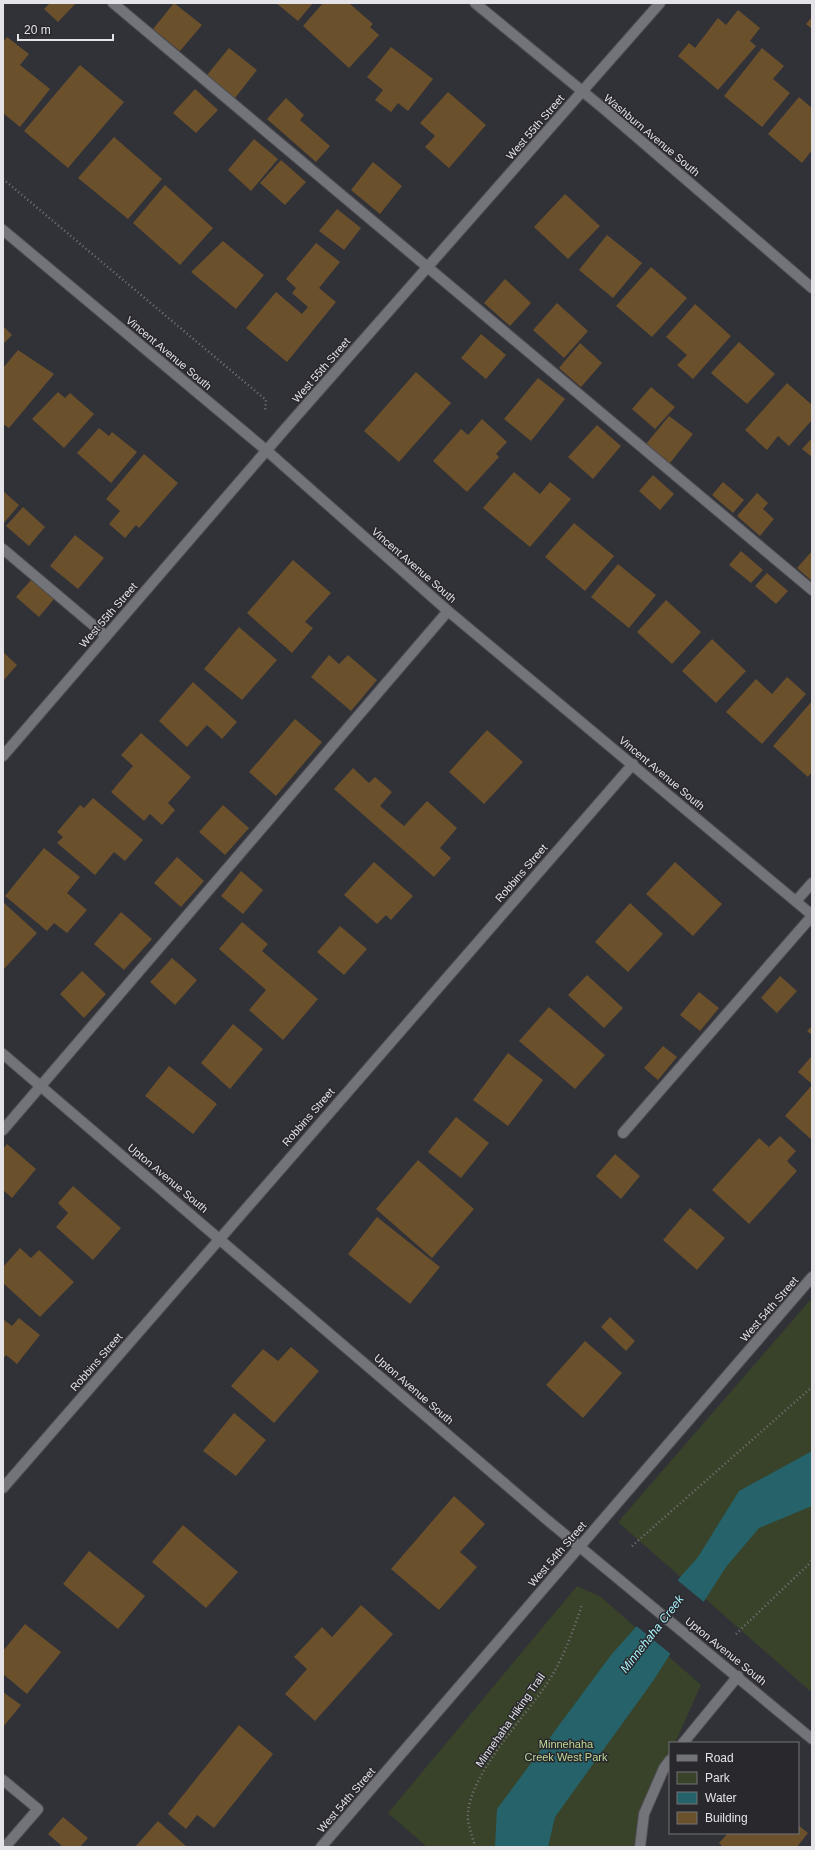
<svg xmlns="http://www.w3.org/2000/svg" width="815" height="1850" font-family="Helvetica,sans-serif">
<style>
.green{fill:#394329}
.water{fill:#256269}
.pier{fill:#313138}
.building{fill:#6b502c}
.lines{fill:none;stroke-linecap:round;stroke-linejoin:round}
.service-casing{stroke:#4e4e53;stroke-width:12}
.minor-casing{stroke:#4e4e53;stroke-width:12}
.tertiary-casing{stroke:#4e4e53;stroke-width:12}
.path{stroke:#75757b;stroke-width:2.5;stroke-dasharray:1 3;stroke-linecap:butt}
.service{stroke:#73737a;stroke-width:10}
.minor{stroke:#73737a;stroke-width:10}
.tertiary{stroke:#73737a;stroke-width:10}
.labels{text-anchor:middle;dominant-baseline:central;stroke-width:3;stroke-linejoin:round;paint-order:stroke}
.street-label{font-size:11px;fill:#e4e4e8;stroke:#28282d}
.park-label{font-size:11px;fill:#bed997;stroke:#28282d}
.water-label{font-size:12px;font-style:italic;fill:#a7f1f9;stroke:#28282d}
</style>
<rect width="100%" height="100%" fill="#313138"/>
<path class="green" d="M 812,1298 L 812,1689 L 810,1691 L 618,1522 Z
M 577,1586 L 601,1597 L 701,1685 L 675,1743 L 670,1743 L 670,1754 L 644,1814 L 640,1847 L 427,1847 L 388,1813 Z"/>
<path class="water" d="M 812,1451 L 812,1506 L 759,1528 L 726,1567 L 653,1681 L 555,1817 L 548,1847 L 495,1847 L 497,1809 L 611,1655 L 698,1557 L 739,1491 Z"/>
<path class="pier" d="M 676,1579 L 705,1603 L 672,1655 L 635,1625 Z"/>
<path class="building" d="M 50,3 L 76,3 L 58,22 L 44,9 Z
M 174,3 L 202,25 L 180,51 L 153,29 Z
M 276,3 L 313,3 L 298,21 Z
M 323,3 L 349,3 L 373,24 L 370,27 L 379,35 L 349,68 L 303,26 Z
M 738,10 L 760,28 L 750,41 L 756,46 L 718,90 L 678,56 L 689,43 L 695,48 L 718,18 L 726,25 Z
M 812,17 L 812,29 L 806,24 Z
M 7,37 L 29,54 L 20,65 L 50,89 L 20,127 L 3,113 L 3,42 Z
M 391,47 L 433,79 L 408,111 L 398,103 L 391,112 L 375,100 L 383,90 L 367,77 Z
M 229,48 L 257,70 L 235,98 L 207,75 Z
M 762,48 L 784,66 L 773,79 L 790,93 L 762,127 L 724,96 Z
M 80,65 L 124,102 L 68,168 L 24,131 Z
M 195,89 L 218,110 L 196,133 L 173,113 Z
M 448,92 L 486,125 L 449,168 L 425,147 L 435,136 L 420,123 Z
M 799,97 L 812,108 L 812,150 L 802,163 L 768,134 Z
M 286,98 L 304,115 L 300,120 L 330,146 L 316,162 L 267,119 Z
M 114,137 L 162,179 L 128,219 L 78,178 Z
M 254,139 L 278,159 L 251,191 L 228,170 Z
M 281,160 L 306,182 L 285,205 L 260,183 Z
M 373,162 L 402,186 L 380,214 L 351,190 Z
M 165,185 L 213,228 L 180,265 L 133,223 Z
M 565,194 L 600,226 L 568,259 L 534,227 Z
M 337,209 L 361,228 L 344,250 L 319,231 Z
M 607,235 L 642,263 L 613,298 L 579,270 Z
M 223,241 L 264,275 L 236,309 L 191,272 Z
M 316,243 L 340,262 L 319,288 L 336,302 L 287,362 L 246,328 L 276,292 L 302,314 L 308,307 L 292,293 L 296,288 L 286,279 Z
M 651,267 L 687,298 L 652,337 L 616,306 Z
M 505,279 L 531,303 L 510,326 L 484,303 Z
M 557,303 L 588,331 L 564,358 L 533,330 Z
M 695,304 L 731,336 L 693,379 L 677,365 L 687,355 L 666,337 Z
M 3,326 L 12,335 L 3,344 Z
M 481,334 L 506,355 L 486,379 L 461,358 Z
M 739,342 L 775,374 L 747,404 L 711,373 Z
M 580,343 L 602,363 L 581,387 L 559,368 Z
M 18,350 L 54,374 L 9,428 L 3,424 L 3,368 Z
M 416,372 L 451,403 L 399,462 L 364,431 Z
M 538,378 L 565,399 L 531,441 L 504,419 Z
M 787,383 L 812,405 L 812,420 L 789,446 L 778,436 L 767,450 L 745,430 Z
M 651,387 L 675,407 L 655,429 L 632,409 Z
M 58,392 L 65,398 L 70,393 L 94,414 L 64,448 L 32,419 Z
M 669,416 L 693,434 L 670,463 L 646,444 Z
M 482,419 L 507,442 L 496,454 L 499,457 L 467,492 L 433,461 L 461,429 L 468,435 Z
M 597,425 L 621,446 L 593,479 L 568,457 Z
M 99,428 L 109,436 L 112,432 L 137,452 L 111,483 L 77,453 Z
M 812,438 L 812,457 L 802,449 Z
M 144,454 L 178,483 L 139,528 L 136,525 L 125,538 L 109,524 L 120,511 L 106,499 Z
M 514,472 L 540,494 L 550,482 L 571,499 L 530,547 L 483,508 Z
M 653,475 L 674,494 L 660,510 L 639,491 Z
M 723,482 L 744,500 L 733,513 L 712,495 Z
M 3,491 L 19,505 L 3,524 Z
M 757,493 L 768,503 L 763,509 L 774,519 L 760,536 L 737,516 Z
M 23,507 L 45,527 L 29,546 L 6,526 Z
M 574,523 L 614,556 L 585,591 L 545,557 Z
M 75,535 L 104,558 L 78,589 L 50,566 Z
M 741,551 L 763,570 L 751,583 L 729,565 Z
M 812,551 L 812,581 L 797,568 Z
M 293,560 L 331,593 L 305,622 L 313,628 L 292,653 L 247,613 Z
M 618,564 L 656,595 L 629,628 L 591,597 Z
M 767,573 L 788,591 L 776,604 L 755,586 Z
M 31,580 L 54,599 L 39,617 L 16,597 Z
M 666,600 L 701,632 L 672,664 L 637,632 Z
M 239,627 L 277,660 L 242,700 L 204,669 Z
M 712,639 L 746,671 L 716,703 L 682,671 Z
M 3,652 L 17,665 L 3,681 Z
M 329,655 L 339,664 L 348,655 L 377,680 L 351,711 L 311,677 Z
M 787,677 L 806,694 L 762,744 L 726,712 L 756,679 L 772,694 Z
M 193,682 L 237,722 L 222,739 L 207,725 L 187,747 L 159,721 Z
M 812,701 L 812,772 L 808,777 L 773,746 Z
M 295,719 L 322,742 L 276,796 L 249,772 Z
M 487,730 L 523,762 L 484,804 L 449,772 Z
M 141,733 L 191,777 L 168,803 L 175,810 L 162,825 L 150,814 L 144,821 L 111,792 L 133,766 L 121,755 Z
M 353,768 L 369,783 L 375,777 L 392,792 L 380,806 L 404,826 L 427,801 L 457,828 L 440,848 L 451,858 L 434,877 L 334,789 Z
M 93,798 L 143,840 L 125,861 L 114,852 L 95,875 L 57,843 L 63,837 L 57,832 L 80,805 L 84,808 Z
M 223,805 L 249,828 L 225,855 L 199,832 Z
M 44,848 L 80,877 L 67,893 L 87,910 L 67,933 L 54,923 L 47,931 L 5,896 Z
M 177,857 L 204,881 L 181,907 L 154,883 Z
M 374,862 L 413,896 L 391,920 L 386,915 L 377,924 L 344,895 Z
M 675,862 L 722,904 L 693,936 L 646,894 Z
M 241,871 L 263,890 L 243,914 L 221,896 Z
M 3,902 L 37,933 L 4,969 L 3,967 Z
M 630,903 L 663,934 L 628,972 L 595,942 Z
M 121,912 L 152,939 L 124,970 L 94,944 Z
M 242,922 L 268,944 L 262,951 L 318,999 L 283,1040 L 249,1010 L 266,990 L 219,949 Z
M 340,926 L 367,949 L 344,975 L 317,952 Z
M 172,958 L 197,980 L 175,1005 L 150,982 Z
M 82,971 L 106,994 L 84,1018 L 60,994 Z
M 587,975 L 623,1008 L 604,1028 L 568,995 Z
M 780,976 L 797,991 L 777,1013 L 761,998 Z
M 699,992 L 719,1008 L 700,1031 L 680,1015 Z
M 549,1007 L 605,1055 L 575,1089 L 519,1041 Z
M 233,1024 L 263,1049 L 230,1089 L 201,1063 Z
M 812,1026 L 812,1035 L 807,1031 Z
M 663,1046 L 677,1057 L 658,1080 L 644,1068 Z
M 508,1053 L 543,1080 L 508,1126 L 473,1100 Z
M 811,1057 L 812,1058 L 812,1084 L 798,1072 Z
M 169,1066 L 217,1104 L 193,1134 L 145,1096 Z
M 812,1085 L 812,1140 L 785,1116 Z
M 456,1117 L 489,1143 L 461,1178 L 428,1152 Z
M 780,1136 L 796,1151 L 787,1161 L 797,1171 L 749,1224 L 712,1190 L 759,1138 L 769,1147 Z
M 7,1144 L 36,1169 L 12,1198 L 3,1190 L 3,1149 Z
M 615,1154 L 640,1176 L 621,1199 L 596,1176 Z
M 418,1160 L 474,1209 L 432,1258 L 376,1209 Z
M 73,1186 L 121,1228 L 93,1260 L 56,1227 L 68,1213 L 58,1203 Z
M 690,1208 L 725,1238 L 697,1270 L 663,1240 Z
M 377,1217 L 440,1267 L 410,1304 L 348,1254 Z
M 20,1248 L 31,1258 L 39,1250 L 74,1282 L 40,1317 L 3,1283 L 3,1267 Z
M 610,1317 L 635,1341 L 626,1351 L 601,1327 Z
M 19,1318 L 40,1335 L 17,1364 L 6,1355 L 3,1359 L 3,1319 L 12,1326 Z
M 585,1341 L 622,1373 L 583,1418 L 546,1385 Z
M 291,1347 L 319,1371 L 274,1423 L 231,1386 L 263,1349 L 278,1361 Z
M 234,1413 L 266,1440 L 236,1476 L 203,1451 Z
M 454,1496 L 485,1524 L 460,1552 L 477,1567 L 439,1610 L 391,1569 Z
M 183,1525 L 238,1572 L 206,1608 L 152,1562 Z
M 89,1551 L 145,1596 L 118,1629 L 63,1584 Z
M 361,1605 L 393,1634 L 315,1721 L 285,1694 L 307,1669 L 294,1657 L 322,1627 L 332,1637 Z
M 25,1624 L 61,1652 L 27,1694 L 3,1674 L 3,1651 Z
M 3,1692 L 21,1705 L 3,1727 Z
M 239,1725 L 273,1754 L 214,1828 L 197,1815 L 186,1829 L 168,1814 Z
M 63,1817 L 88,1838 L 80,1847 L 63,1847 L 48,1834 Z
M 158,1821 L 187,1847 L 135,1847 Z
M 798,1825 L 808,1833 L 797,1847 L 723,1847 L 719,1843 L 728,1833 L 798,1833 Z"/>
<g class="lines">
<defs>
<path id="service" d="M 113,3 L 812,590
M 3,549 L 106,636
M 796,901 L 812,883
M 3,1130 L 448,611
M 623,1133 L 812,916
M 3,1780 L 38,1809 L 5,1847"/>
<path id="minor" d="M 475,3 L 604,109 L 812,288
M 3,230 L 266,450 L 448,611 L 812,915
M 3,756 L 285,429 L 660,3
M 3,1054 L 546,1519 L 812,1739
M 3,1488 L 633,764
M 683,1743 L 738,1676
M 640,1847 L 644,1814 L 664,1768 L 670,1760"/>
<path id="tertiary" d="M 321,1847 L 812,1277"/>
</defs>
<use href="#service" class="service-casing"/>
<use href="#minor" class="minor-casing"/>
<use href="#tertiary" class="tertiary-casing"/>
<path class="path" d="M 3,179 L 266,400 L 265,412
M 632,1546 L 812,1387
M 736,1634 L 812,1561
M 475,1847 C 473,1837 467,1824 468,1814 C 470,1774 523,1719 546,1685 C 563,1660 572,1633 582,1605"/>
<use href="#service" class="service"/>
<use href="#minor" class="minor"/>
<use href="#tertiary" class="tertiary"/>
</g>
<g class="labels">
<g class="street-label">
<text transform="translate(535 127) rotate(-49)">West 55th Street</text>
<text transform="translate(652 135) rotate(40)">Washburn Avenue South</text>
<text transform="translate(169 353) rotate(40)">Vincent Avenue South</text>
<text transform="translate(321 370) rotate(-49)">West 55th Street</text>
<text transform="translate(414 565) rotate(41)">Vincent Avenue South</text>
<text transform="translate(108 615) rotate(-49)">West 55th Street</text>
<text transform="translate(662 773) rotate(40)">Vincent Avenue South</text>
<text transform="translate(521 873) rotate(-49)">Robbins Street</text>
<text transform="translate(308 1117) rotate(-49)">Robbins Street</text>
<text transform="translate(168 1178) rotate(40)">Upton Avenue South</text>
<text transform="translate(769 1309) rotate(-49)">West 54th Street</text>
<text transform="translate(96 1362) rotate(-49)">Robbins Street</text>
<text transform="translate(414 1389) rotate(41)">Upton Avenue South</text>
<text transform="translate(557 1554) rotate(-49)">West 54th Street</text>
<text transform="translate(726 1651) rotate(39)">Upton Avenue South</text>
<text transform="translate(510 1720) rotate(-55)">Minnehaha Hiking Trail</text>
<text transform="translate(346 1800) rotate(-49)">West 54th Street</text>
</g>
<g class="park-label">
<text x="566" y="1744">Minnehaha<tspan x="566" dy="13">Creek West Park</tspan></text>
</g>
<g class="water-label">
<text transform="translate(652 1634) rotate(-52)">Minnehaha Creek</text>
</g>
</g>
<rect width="815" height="1850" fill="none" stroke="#e4e4e8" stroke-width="8"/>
<rect x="669" y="1742" width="130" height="92" fill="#28282d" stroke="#737378"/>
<rect x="677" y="1755" width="20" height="6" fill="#73737a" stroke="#737378"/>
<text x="705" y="1762" font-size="12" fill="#e4e4e8">Road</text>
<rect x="677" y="1772" width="20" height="12" fill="#394329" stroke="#737378"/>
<text x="705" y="1782" font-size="12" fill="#e4e4e8">Park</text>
<rect x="677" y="1792" width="20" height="12" fill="#256269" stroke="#737378"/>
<text x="705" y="1802" font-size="12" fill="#e4e4e8">Water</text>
<rect x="677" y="1812" width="20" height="12" fill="#6b502c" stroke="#737378"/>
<text x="705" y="1822" font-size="12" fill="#e4e4e8">Building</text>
<path d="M18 34v6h95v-6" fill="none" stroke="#e4e4e8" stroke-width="2"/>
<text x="24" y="34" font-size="12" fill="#e4e4e8" stroke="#28282d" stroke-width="3" paint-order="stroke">20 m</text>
</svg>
